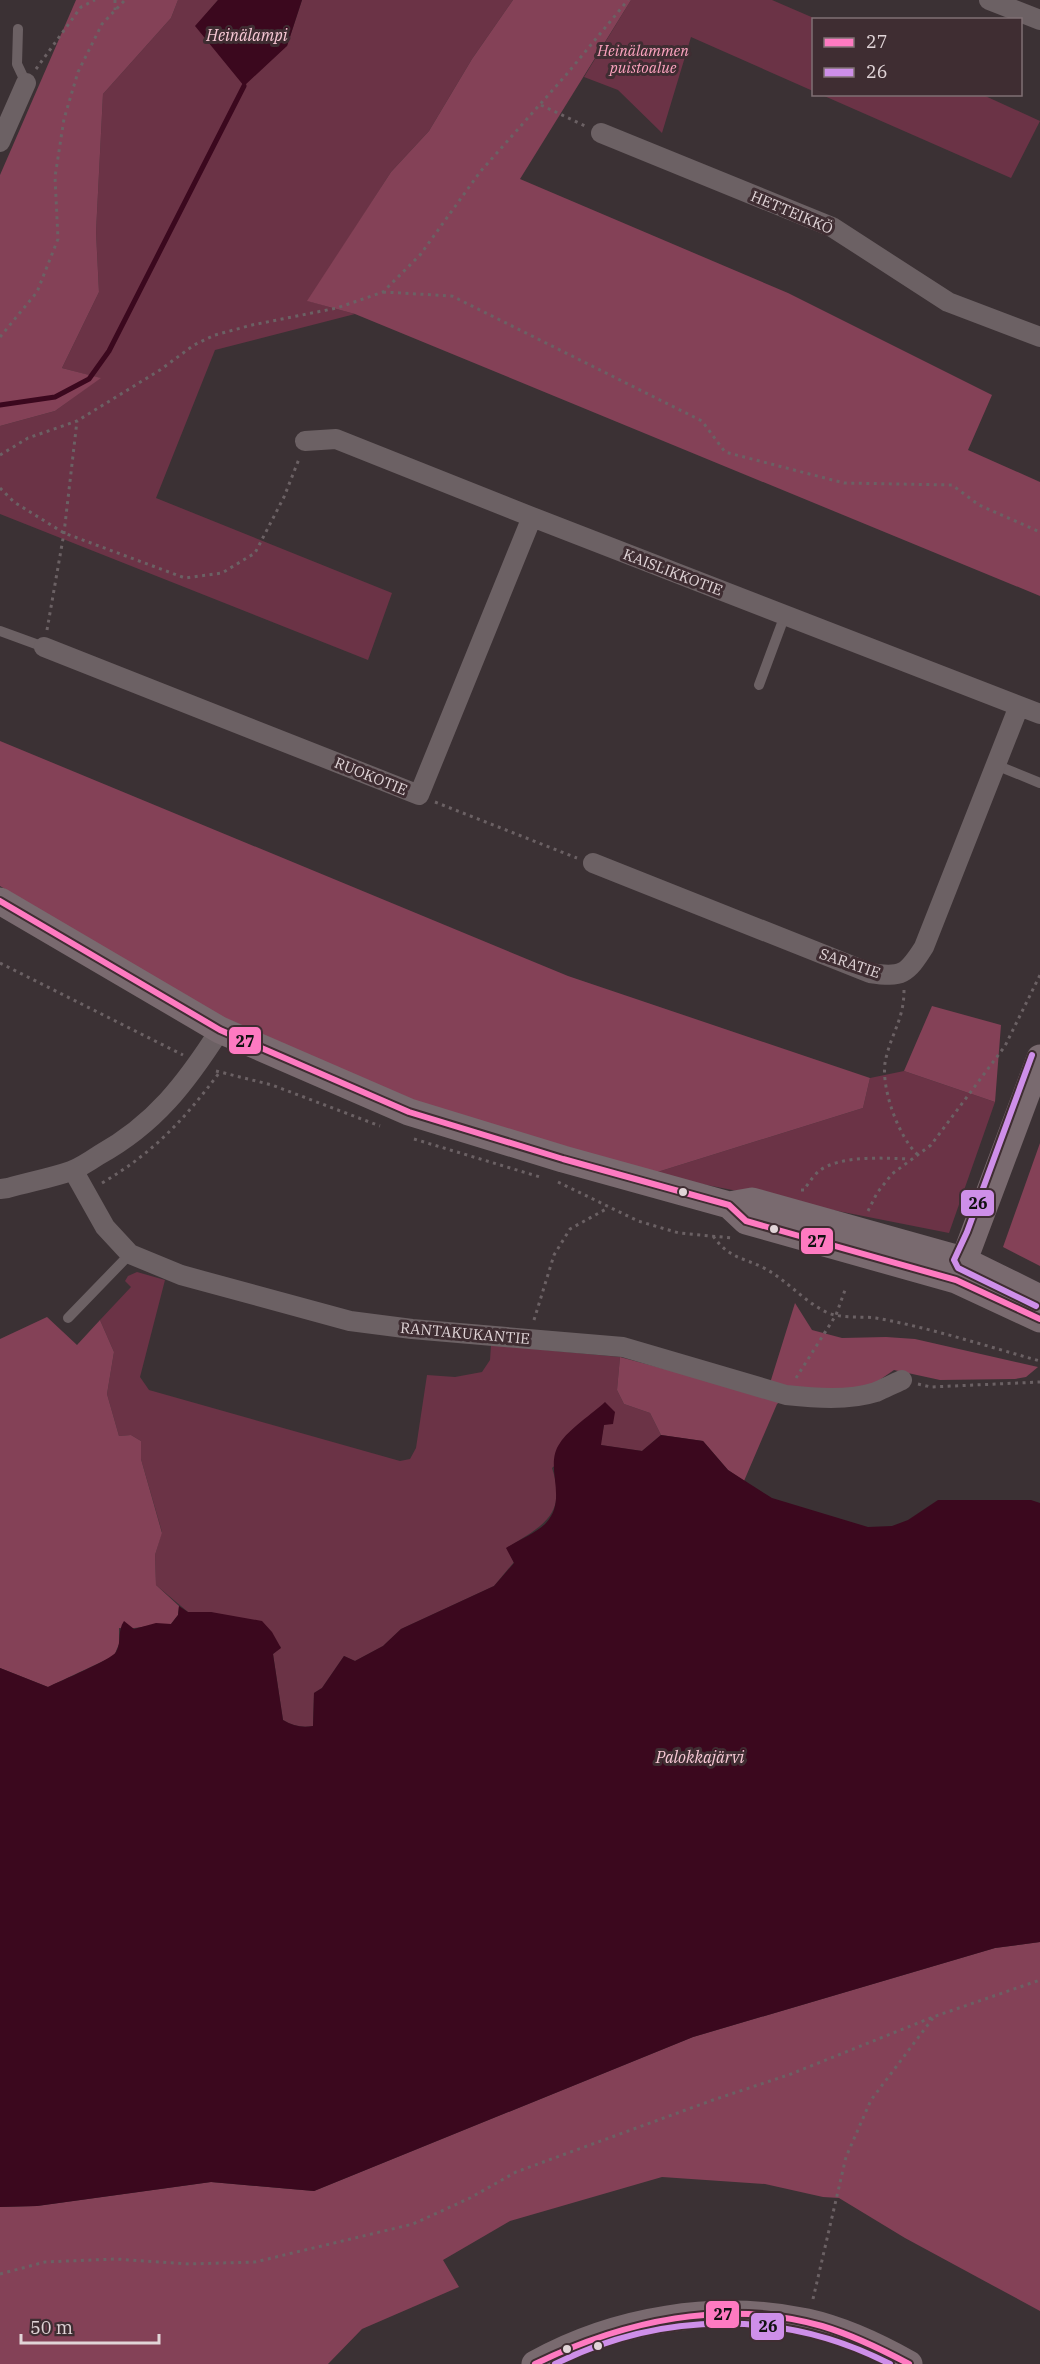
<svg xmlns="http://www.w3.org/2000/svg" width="1040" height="2364" font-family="'IBM Plex Serif',serif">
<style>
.green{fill:#6b3346}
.forest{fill:#844157}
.water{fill:#3b081e}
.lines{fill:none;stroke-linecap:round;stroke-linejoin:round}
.stream{stroke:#3b081e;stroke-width:5}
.path{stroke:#6b6164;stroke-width:3;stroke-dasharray:3 4.5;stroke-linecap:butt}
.lane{stroke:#6c6164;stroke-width:10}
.street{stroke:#6c6164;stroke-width:20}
.secondary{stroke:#796a6f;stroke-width:27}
.bus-1-casing{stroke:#3f2d32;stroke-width:10}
.bus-2-casing{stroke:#3f2d32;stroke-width:10}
.bus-1{stroke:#fe7ac1;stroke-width:6}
.bus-2{stroke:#ce8fe9;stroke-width:6}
.bus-dot{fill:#e1d5d8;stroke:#3f2d32;stroke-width:2}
.labels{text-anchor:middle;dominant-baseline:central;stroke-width:6;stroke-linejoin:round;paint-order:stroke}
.park-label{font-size:15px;font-style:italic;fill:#fca3bf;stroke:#3f2d32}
.street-label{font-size:15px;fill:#e1d5d8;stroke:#3f2d32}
.water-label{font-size:16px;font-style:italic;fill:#f8c9d6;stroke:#3f2d32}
.line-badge{stroke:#3f2d32;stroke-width:2}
.pale-badge-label{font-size:16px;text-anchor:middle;font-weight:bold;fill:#111}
</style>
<rect width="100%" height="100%" fill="#3b3134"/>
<path class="green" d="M 178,0 L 218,0 L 196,26 L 287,46 L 302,0 L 513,0 L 472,59 L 429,131 L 391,172 L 308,301 L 355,314 L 215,350 L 156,498 L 392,593 L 368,660 L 0,514 L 0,426 L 55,411 L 100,378 L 62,368 L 99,292 L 96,232 L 103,94 L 171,18 Z
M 631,0 L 772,0 L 816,19 L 814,20 L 813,91 L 691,37 L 662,133 L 618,90 L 584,77 Z
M 822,95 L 983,95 L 1040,121 L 1011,178 Z
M 904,1071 L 995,1102 L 949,1233 L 651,1174 L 863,1108 L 870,1078 Z
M 137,1272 L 165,1280 L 140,1377 L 149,1390 L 400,1461 L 410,1459 L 416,1448 L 427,1375 L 455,1377 L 482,1372 L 490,1360 L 491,1345 L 620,1357 L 617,1390 L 624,1404 L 650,1413 L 661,1435 L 642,1451 L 600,1445 L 604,1425 L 615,1412 L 552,1468 C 568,1516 541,1526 507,1548 L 514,1562 L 494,1586 L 401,1629 L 383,1646 L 355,1661 L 344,1656 L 322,1688 L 314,1693 L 313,1726 C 302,1728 293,1726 283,1720 L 273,1654 L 281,1647 L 211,1612 L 188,1612 L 156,1585 L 155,1555 L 162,1532 L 141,1459 L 141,1441 L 131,1435 L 119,1436 L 107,1394 L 114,1352 L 100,1320 L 131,1287 L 125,1281 L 128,1276 Z"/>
<path class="forest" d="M 76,0 L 178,0 L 171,18 L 103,94 L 96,232 L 99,292 L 62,368 L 101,378 L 55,411 L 0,426 L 0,175 Z
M 513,0 L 631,0 L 520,179 L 788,293 L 992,395 L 968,450 L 1040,482 L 1040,596 L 355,314 L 307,301 L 391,172 L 429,131 L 472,59 Z
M 0,741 L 568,976 L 870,1078 L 863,1108 L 651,1174 L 471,1123 L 391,1091 L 202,1008 L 0,886 Z
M 932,1006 L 1001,1025 L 995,1102 L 904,1071 Z
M 1040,1143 L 1040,1266 L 1003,1247 Z
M 795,1303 L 812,1330 L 842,1338 L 886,1337 L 915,1339 L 1038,1367 L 1026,1377 L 1015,1379 L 940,1380 L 894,1370 L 865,1390 L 795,1391 L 777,1404 L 744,1481 L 728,1470 L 703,1441 L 661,1435 L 650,1413 L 624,1404 L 617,1390 L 620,1357 L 766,1396 Z
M 47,1317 L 77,1345 L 100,1320 L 114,1352 L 107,1394 L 119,1436 L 131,1435 L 141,1441 L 141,1459 L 162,1533 L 155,1555 L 156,1585 L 179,1606 L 178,1615 L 171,1624 C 153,1623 138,1630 119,1628 L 119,1644 L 114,1656 L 48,1687 L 0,1668 L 0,1339 Z
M 1040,1942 L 1040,2311 L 905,2238 L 839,2198 L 823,2197 L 765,2184 L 662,2177 L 510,2221 L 443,2260 L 459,2287 L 362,2329 L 328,2364 L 0,2364 L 0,2207 L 37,2206 L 211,2182 L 314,2191 L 693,2037 L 995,1948 Z"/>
<path class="water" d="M 218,0 L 302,0 L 287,46 L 244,86 L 195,26 Z
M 605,1402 L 615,1412 L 613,1424 L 604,1425 L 601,1445 L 642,1451 L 661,1435 L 703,1441 L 728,1470 L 772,1498 L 868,1527 L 892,1526 L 908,1520 L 938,1500 L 1031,1500 L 1040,1503 L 1040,1942 L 995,1948 L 693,2037 L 314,2191 L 211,2182 L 37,2206 L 0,2207 L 0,1668 L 48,1687 C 60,1681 111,1660 116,1652 C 122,1642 117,1631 124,1621 L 134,1629 L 156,1623 L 171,1624 L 178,1615 L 179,1606 L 188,1612 L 211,1612 L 262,1621 L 272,1632 L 281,1648 L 273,1654 L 283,1720 C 293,1726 302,1728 313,1726 L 314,1693 L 322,1688 L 344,1656 L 355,1661 L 383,1646 L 401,1629 L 494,1586 L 514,1563 L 506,1548 C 517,1541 538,1532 546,1523 C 569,1498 543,1466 560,1443 C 568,1430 593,1413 605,1402 Z"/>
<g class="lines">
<path class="stream" d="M 0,405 L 55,397 L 89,379 L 109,351 L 244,86"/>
<path class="path" d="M 115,0 L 115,10
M 36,69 L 81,7 L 95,0
M 541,105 L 585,126
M 383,292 L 452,296 L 702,421 L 725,452 L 844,483 L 952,485 L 979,505 L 1040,532
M 0,337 L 37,292 L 58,239 L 55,177 L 64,119 L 78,72 L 102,24 L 125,0
M 0,455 L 28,438 L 77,421 L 160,370 L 194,345 L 215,335 L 252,325 L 337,308 L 383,292 L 420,255 L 480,172 L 566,75 L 628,0
M 0,488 L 14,502 L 64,533 L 185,578 L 222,573 L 255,553 L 284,497 L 299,459
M 47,630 L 64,533 L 77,421
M 435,802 L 577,858
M 0,963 L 183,1055
M 904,990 C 904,1019 892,1032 886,1058 C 879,1084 898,1136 917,1154
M 216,1071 L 272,1085 L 380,1126
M 414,1139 L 540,1177
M 558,1182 L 638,1221 L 679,1233 L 732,1238
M 102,1183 C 153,1153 184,1120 219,1073
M 801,1190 L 804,1190 C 808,1184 813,1176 819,1171 C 840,1155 884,1158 909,1159
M 868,1211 L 877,1193 L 892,1174 L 931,1145 L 1005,1046 L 1040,975
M 713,1236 C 729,1258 741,1257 762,1267 C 786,1279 802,1300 826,1312 C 841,1319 860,1316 876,1318 C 931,1328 986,1346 1040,1361
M 534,1320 L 554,1255 L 570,1229 L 608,1208
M 796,1378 L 836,1315 L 845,1290
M 918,1384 L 931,1387 L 1040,1382
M 0,2274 L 45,2262 L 116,2259 L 189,2264 L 255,2262 L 413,2224 L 470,2198 L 516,2172 L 713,2100 L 791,2074 L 933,2017 L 1040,1980
M 813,2299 L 846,2157 L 871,2100 L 933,2018"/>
<path class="lane" d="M 18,29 L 17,64 L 26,83
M 0,631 L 44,647
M 759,685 L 785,615
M 996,765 L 1040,783
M 68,1318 L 130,1254"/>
<path class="street" d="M 989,0 L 1040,20
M 601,133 L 832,227 L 948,302 L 1040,337
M 0,142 L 26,83
M 305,441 L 336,439 L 532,517 L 1040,714
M 44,647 L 419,795 L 532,517
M 593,863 L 870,973 C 902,978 907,974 924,947 L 1019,706
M 73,1170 L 105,1227 L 130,1254 L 181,1275 L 350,1321 L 412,1329 L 623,1347 L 786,1395 C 814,1398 848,1401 876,1392 C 885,1388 893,1384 902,1380
M 0,1189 L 8,1188 C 29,1182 51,1178 71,1171 C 81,1167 90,1161 99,1155 C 155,1124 186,1083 220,1030"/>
<path class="secondary" d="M 0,901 L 220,1030 L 409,1112 L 563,1159 L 729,1205 L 752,1201 L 963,1260 L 1040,1298
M 729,1205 L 746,1221 L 956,1280 L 1040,1319
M 958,1276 L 1040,1058
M 535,2364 C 616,2319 716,2303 807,2322 C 843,2330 877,2346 909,2364"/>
<defs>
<path id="bus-1" d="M 0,901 L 220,1030 L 409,1112 L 563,1159 L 729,1205 L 746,1221 L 956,1280 L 1040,1319
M 535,2364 C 623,2321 725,2298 822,2326 C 852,2335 881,2349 909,2364"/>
<path id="bus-2" d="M 1032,1055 L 967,1232 L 954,1260 L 958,1268 L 1036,1306
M 555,2364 C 662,2311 784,2309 890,2364"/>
</defs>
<use href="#bus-1" class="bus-1-casing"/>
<use href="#bus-2" class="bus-2-casing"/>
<use href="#bus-1" class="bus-1"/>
<use href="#bus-2" class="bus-2"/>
</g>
<g class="bus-dot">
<circle cx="683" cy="1192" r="5"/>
<circle cx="774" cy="1229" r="5"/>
<circle cx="598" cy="2346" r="5"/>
<circle cx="567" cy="2349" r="5"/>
</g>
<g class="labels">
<g class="park-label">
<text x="643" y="50">Heinälammen<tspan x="643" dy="17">puistoalue</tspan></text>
</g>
<g class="street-label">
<text transform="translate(792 212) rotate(23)">HETTEIKKÖ</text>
<text transform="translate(673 572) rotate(21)">KAISLIKKOTIE</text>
<text transform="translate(371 776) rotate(22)">RUOKOTIE</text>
<text transform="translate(850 963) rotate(19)">SARATIE</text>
<text transform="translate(465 1333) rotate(5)">RANTAKUKANTIE</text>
</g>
<g class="water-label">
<text x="247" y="35">Heinälampi</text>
<text x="700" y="1757">Palokkajärvi</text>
</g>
</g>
<g class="line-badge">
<rect x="228" y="1026" width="34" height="29" rx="6" fill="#fe7ac1"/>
<rect x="960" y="1189" width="35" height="28" rx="6" fill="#ce8fe9"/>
<rect x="800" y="1227" width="34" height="28" rx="6" fill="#fe7ac1"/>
<rect x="705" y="2300" width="35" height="29" rx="6" fill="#fe7ac1"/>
<rect x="750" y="2312" width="35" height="29" rx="6" fill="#ce8fe9"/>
</g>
<g class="pale-badge-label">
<text x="245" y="1047">27</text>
<text x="978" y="1209">26</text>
<text x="817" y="1247">27</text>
<text x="723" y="2320">27</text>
<text x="768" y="2332">26</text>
</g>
<rect x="812" y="18" width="210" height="78" fill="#3f2d32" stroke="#807074" stroke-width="1.5"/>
<rect x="824" y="38" width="30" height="9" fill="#fe7ac1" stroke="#807074" stroke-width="1.5"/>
<text x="866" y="48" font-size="18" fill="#e1d5d8">27</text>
<rect x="824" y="68" width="30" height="9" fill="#ce8fe9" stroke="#807074" stroke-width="1.5"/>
<text x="866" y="78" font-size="18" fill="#e1d5d8">26</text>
<path d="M21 2334v9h138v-9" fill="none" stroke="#e1d5d8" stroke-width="3"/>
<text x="30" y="2334" font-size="18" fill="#e1d5d8" stroke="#3f2d32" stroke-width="4.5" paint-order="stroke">50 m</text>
</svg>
